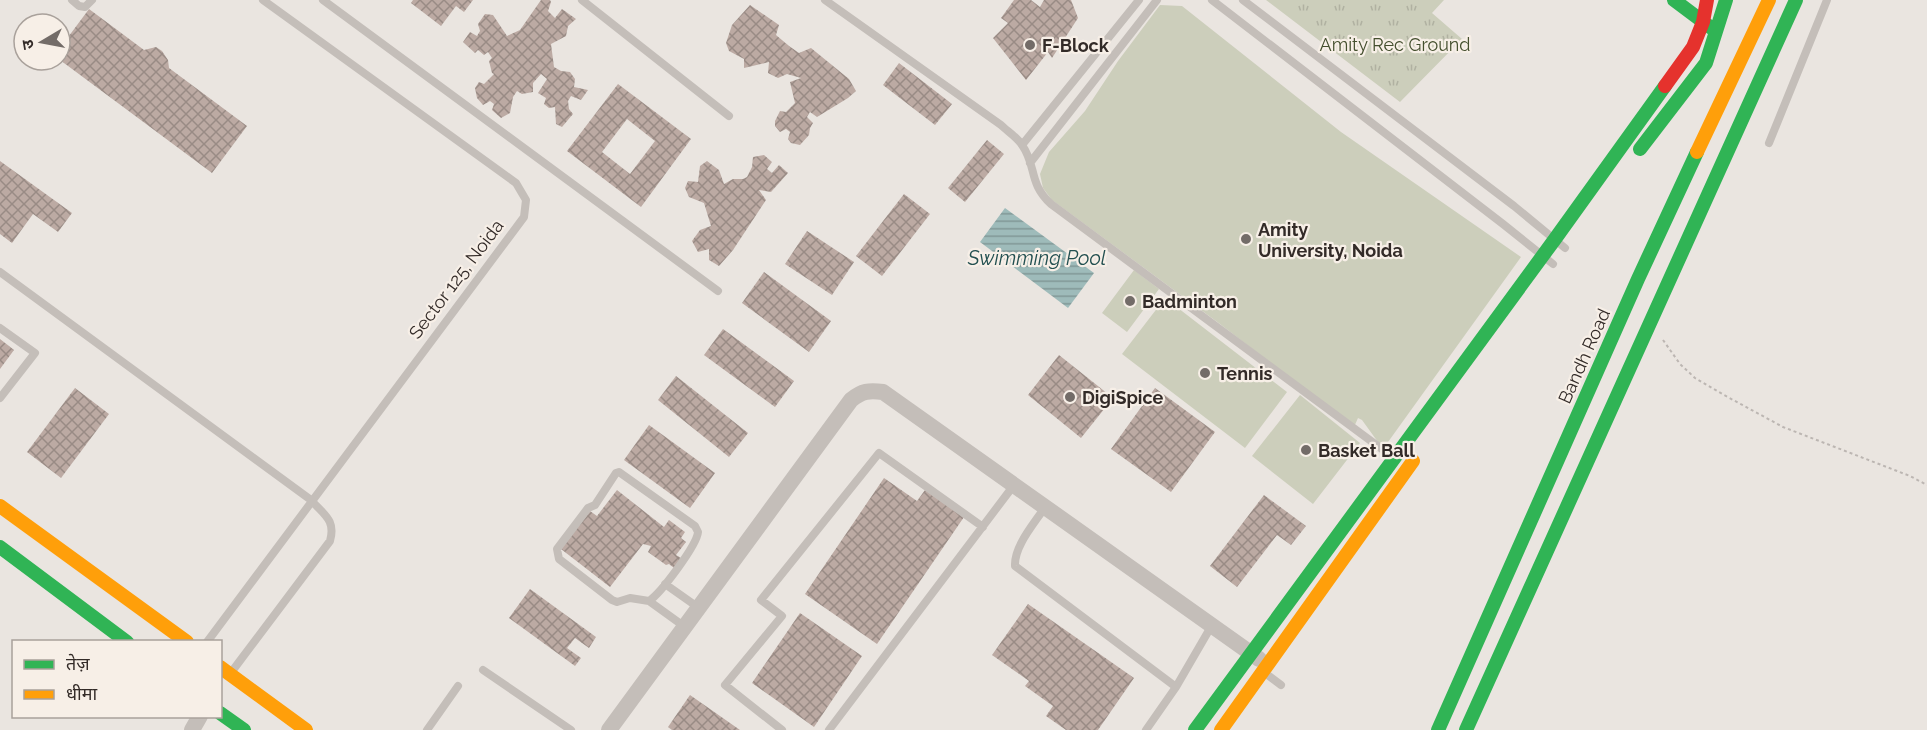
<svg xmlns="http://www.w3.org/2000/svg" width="1927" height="730" font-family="Raleway,'Noto Sans Devanagari',sans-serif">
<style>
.grass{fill:url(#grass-tufts)}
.pitch{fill:#cccebb}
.water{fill:url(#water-rules)}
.building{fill:url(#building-cross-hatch);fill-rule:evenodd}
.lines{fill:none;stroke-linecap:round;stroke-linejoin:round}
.path{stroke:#bcb6b2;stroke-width:2;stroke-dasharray:3 3;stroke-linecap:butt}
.lane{stroke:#c4beb9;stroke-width:8}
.street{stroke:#c4beb9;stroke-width:16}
.fast{stroke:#30b455;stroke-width:14}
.slow{stroke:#ff9f0a;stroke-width:14}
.jam{stroke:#e5322d;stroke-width:14}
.poi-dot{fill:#736c68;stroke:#f7efe7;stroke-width:2}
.labels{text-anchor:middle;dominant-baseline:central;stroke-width:4.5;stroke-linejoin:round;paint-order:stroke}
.park-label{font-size:18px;fill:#444f2e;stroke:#f7efe7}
.poi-label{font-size:18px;font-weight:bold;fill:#332b28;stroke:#f7efe7;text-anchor:start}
.street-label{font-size:18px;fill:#332b28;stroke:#f7efe7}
.water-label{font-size:20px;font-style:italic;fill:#224f50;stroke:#f7efe7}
</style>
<defs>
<pattern id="grass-tufts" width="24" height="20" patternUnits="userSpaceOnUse" patternTransform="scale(1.5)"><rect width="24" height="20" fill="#cccebb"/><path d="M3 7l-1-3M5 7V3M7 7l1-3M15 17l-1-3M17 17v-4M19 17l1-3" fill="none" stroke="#b0b1a1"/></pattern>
<pattern id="water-rules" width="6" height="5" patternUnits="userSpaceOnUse" patternTransform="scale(1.5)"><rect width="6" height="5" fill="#9ebbba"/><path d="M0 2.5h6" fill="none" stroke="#819897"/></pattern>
<pattern id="building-cross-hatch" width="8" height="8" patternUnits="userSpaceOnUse" patternTransform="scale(1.5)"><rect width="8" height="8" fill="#bcaaa3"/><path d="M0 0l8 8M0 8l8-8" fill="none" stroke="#998b85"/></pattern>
</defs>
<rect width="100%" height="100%" fill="#eae5e0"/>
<path class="grass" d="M 1266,0 L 1444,0 L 1432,13 L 1462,39 L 1400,102 Z"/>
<path class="pitch" d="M 1160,5 L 1182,6 L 1341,132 L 1521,257 L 1383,449 L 1362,420 L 1358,418 L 1354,427 L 1220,324 L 1052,200 L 1043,188 L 1040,174 L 1049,152 L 1085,111 L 1118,61 Z
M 1134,270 L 1159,289 L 1127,332 L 1102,313 Z
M 1165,298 L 1287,392 L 1245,448 L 1122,354 Z
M 1300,395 L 1360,443 L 1313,504 L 1252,456 Z"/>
<path class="water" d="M 1005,208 L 1094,273 L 1068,308 L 980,242 Z"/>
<path class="building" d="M 413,0 L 473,0 L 464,12 L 456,6 L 441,26 L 411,3 Z
M 541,0 L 550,0 L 551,2 L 548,11 L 555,18 L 562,9 L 576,19 L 568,26 L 566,36 L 551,44 L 554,67 L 561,71 L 570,72 L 575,79 L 574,87 L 588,90 L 581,100 L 571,96 L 568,101 L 569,109 L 573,114 L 562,127 L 556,124 L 555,107 L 549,108 L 544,104 L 546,98 L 538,93 L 547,79 L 541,74 L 533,83 L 533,92 L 522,94 L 517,91 L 513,97 L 510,113 L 501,118 L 492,110 L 494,104 L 490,101 L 483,105 L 477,98 L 475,88 L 479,82 L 484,84 L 494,74 L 492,73 L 489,61 L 492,58 L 488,52 L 484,55 L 478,50 L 475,53 L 463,42 L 470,32 L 477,36 L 480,31 L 478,24 L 485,14 L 493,15 L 507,36 L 520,30 Z
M 1014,0 L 1031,0 L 1040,7 L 1044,0 L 1071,0 L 1078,18 L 1052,58 L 1048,52 L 1026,80 L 993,38 L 1008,23 L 1001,18 Z
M 750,5 L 779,25 L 776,35 L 789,46 L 799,53 L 811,48 L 849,79 L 856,91 L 848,98 L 817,117 L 810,112 L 807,117 L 813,123 L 810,128 L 809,135 L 800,145 L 791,143 L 788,139 L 790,132 L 786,129 L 780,132 L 775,126 L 775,121 L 780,111 L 786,112 L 795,103 L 790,82 L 801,78 L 787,74 L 778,78 L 768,73 L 769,62 L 744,68 L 744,59 L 729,51 L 726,43 L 732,25 Z
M 89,9 L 144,50 L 156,47 L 162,51 L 168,60 L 169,68 L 247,126 L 212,173 L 60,60 L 60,48 Z
M 899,63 L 952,104 L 935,125 L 883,85 Z
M 618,84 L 691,139 L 641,207 L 567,151 ZM 627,119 L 655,141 L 630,174 L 602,152 Z
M 987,140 L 1004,154 L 965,202 L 948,188 Z
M 764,155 L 772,162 L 767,169 L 772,173 L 779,165 L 788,173 L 771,192 L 759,190 L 766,200 L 733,250 L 719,266 L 709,260 L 709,249 L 698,252 L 692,241 L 700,230 L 711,226 L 704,203 L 689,197 L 685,188 L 688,181 L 698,182 L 700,166 L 707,161 L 719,170 L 724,184 L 733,179 L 743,179 L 747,177 L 752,167 L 753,157 Z
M 0,161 L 72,213 L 58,232 L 33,214 L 12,243 L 0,234 Z
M 904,194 L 930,214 L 882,276 L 856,256 Z
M 807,231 L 854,262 L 832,295 L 785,264 Z
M 764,272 L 831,321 L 809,352 L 742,303 Z
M 723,329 L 794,381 L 775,407 L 704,355 Z
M 0,339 L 14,350 L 0,369 Z
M 1059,355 L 1113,398 L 1081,438 L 1028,395 Z
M 676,376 L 748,433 L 729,457 L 658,400 Z
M 75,388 L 109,414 L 61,478 L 27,452 Z
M 1155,388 L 1215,432 L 1171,492 L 1111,449 Z
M 649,425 L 715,473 L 690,508 L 624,460 Z
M 884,478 L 917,501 L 925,490 L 964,517 L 877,644 L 805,594 Z
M 617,490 L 664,527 L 669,520 L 685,532 L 681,538 L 686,542 L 676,555 L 681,558 L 674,568 L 669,564 L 666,565 L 648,552 L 651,546 L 643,544 L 610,587 L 561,549 L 590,511 L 597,516 Z
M 1264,495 L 1306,526 L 1291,545 L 1277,535 L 1237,587 L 1210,566 Z
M 530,589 L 596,637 L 589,648 L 575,638 L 567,648 L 581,658 L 575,666 L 509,618 Z
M 1028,604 L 1134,678 L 1098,730 L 1066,730 L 1046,716 L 1053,706 L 1025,686 L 1029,681 L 992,655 Z
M 800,613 L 862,656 L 814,727 L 752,683 Z
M 690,695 L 740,730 L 672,730 L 668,727 Z"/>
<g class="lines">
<path class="path" d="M 1663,340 L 1680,364 L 1695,378 L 1724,395 L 1783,427 L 1910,476 L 1927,485"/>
<path class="lane" d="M 72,0 L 79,6 L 85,7 L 92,0
M 323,0 L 718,291
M 582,0 L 729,116
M 825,0 L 1001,125 C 1007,131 1017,137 1022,145 C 1037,166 1028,183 1051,204 L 1394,458
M 1212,0 L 1503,224 L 1553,264
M 1243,0 L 1514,206 L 1565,248
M 1769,143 L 1827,0
M 1022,145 L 1139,0
M 1030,163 L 1157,0
M 0,272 L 311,500 C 324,515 336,520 330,541 L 230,674
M 0,328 L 35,353 L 0,398
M 619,472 L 695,526 L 698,532 C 697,545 661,593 649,601 L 630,598 L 617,602 L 612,600 L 559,559 L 557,549 L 588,508 L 595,505 L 616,473 Z
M 1045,507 C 1034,524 1014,546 1015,566 L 1176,687 L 1146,730
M 665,584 L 699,608
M 649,601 L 685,627
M 207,642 L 524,217 L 526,200 L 516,183 L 263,0
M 483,670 L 571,730
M 1265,673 L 1281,685
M 1176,687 L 1212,625
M 427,730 L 458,686
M 782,730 L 725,685 L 782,616 L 761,600 L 879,453 L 983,527
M 829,730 L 1014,485"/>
<path class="street" d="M 192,730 L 200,716
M 609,730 L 851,400 C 862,391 869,390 883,392 L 1259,659"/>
<path class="fast" d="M 1674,0 L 1714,30
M 1640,149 L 1706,63 L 1726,0
M 0,547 L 127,642
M 220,713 L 244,730
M 1195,730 L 1555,239 L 1665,86
M 1438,730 L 1638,279 L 1697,152
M 1466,730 L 1796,0"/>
<path class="slow" d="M 1697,152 L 1769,0
M 0,506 L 187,642
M 220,667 L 306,730
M 1221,730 L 1413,461"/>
<path class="jam" d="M 1665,86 L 1693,47 L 1703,22 L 1707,0"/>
</g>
<g class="poi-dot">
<circle cx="1030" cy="45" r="6"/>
<circle cx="1246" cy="239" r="6"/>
<circle cx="1130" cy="301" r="6"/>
<circle cx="1205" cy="373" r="6"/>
<circle cx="1070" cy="397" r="6"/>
<circle cx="1306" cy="450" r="6"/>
</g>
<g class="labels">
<g class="park-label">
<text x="1395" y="44">Amity Rec Ground</text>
</g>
<g class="poi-label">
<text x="1042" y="45">F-Block</text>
<text x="1258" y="229">Amity<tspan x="1258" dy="21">University, Noida</tspan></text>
<text x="1142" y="301">Badminton</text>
<text x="1217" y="373">Tennis</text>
<text x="1082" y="397">DigiSpice</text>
<text x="1318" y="450">Basket Ball</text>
</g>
<g class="street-label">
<text transform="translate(456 279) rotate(-53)">Sector 125, Noida</text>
<text transform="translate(1584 356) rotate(-66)">Bandh Road</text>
</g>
<g class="water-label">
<text x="1037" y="258">Swimming Pool</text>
</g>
</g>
<rect x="12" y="640" width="210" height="78" fill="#f7efe7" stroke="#a9a19b" stroke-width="1.5"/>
<rect x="24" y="660" width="30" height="9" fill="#30b455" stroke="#a9a19b" stroke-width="1.5"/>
<text x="66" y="670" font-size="18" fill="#332b28">तेज़</text>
<rect x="24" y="690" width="30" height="9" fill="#ff9f0a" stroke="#a9a19b" stroke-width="1.5"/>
<text x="66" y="700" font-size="18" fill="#332b28">धीमा</text>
<g transform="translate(42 42) rotate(260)"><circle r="28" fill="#f7efe7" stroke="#a9a19b" stroke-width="1.5"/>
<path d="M0-4.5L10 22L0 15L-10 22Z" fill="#736c68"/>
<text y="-9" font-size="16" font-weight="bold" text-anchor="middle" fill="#332b28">उ</text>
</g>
</svg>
